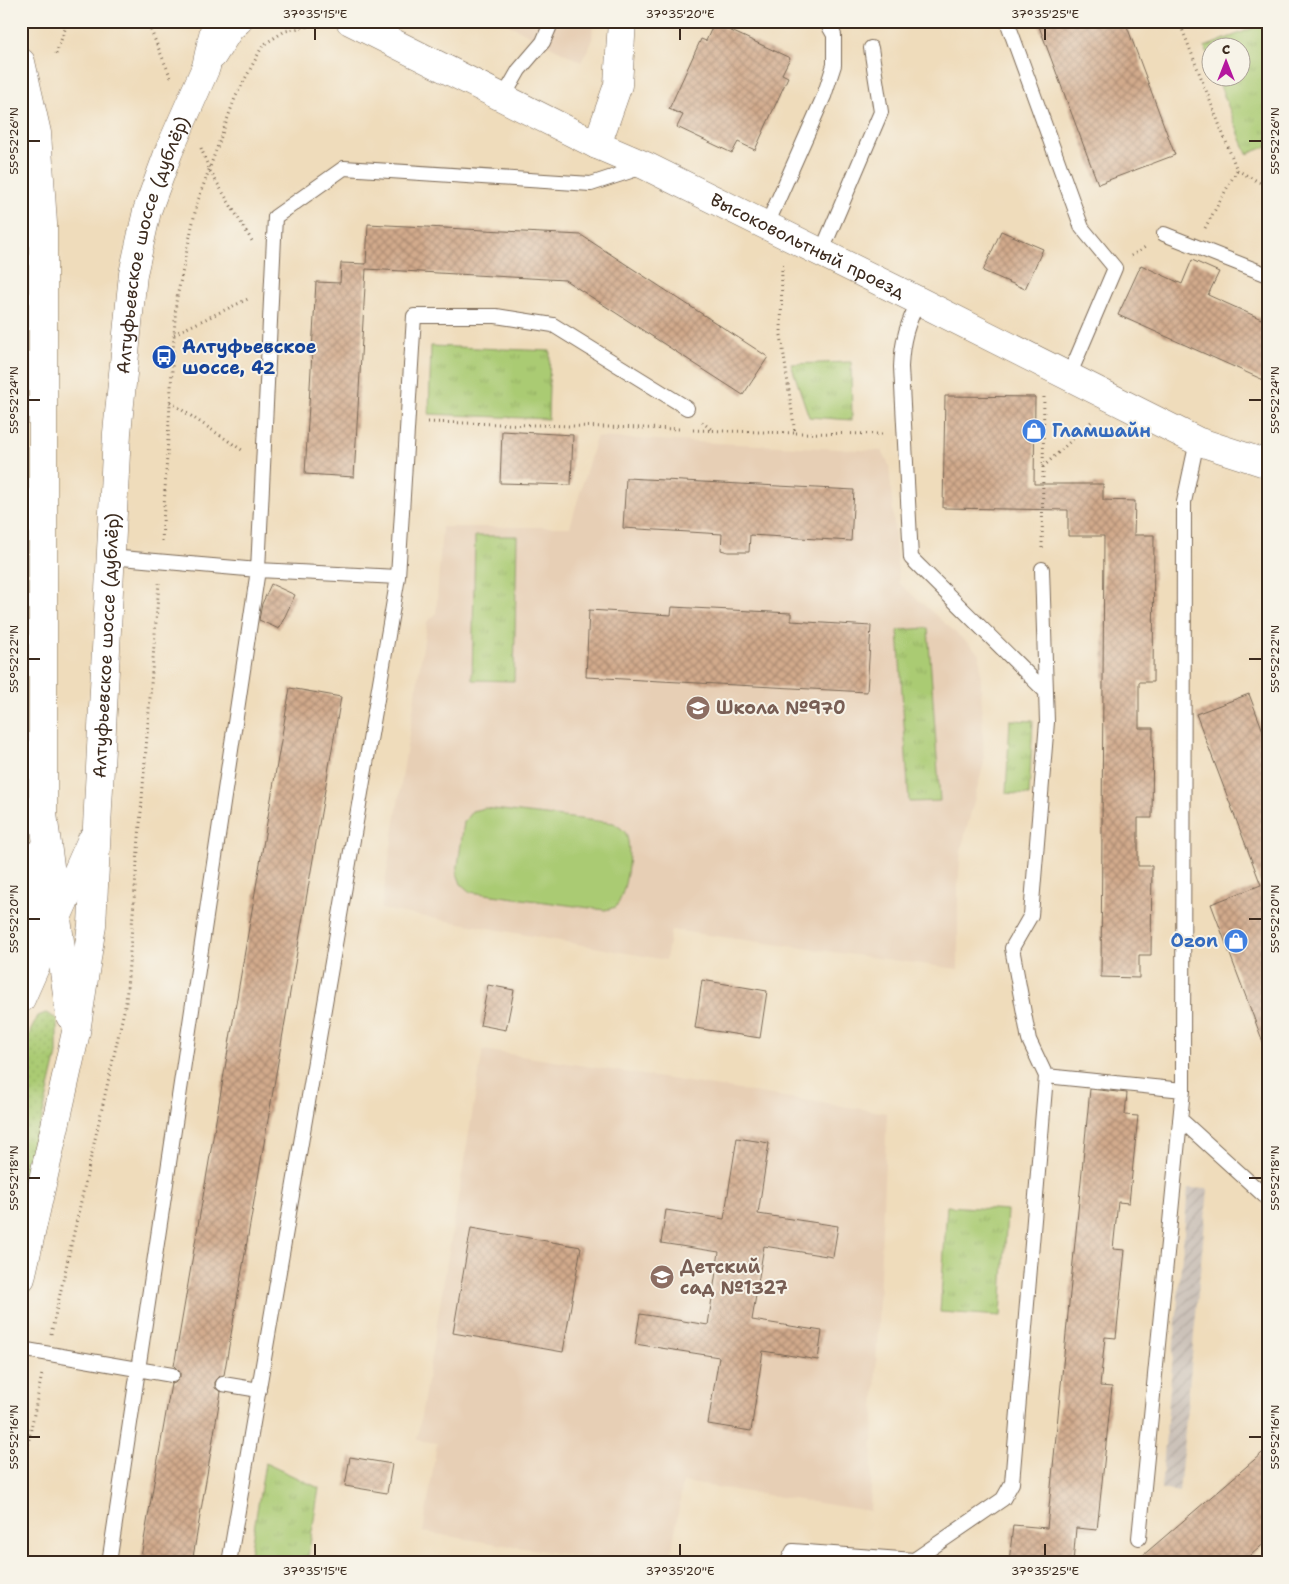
<svg xmlns="http://www.w3.org/2000/svg" width="1289" height="1584" font-family="'Shantell Sans',sans-serif">
<style>
.built{fill:#e7cfb5}
.industrial{fill:url(#industrial-furrows)}
.grass{fill:url(#grass-dots);stroke:#727a48}
.park{fill:url(#park-tufts);stroke:#727a48}
.pitch{fill:#aacb73;stroke:#727a48}
.building{fill:url(#building-cross-hatch)}
.lines{fill:none;stroke-linecap:round;stroke-linejoin:round}
.lane-casing{stroke:#7a6855;stroke-width:16}
.street-casing{stroke:#7a6855;stroke-width:29}
.secondary-casing{stroke:#7a6855;stroke-width:29}
.path{stroke:#7a6855;stroke-width:3;stroke-dasharray:1 4;stroke-linecap:butt}
.lane{stroke:#fff;stroke-width:14}
.street{stroke:#fff;stroke-width:28}
.secondary{stroke:#fff;stroke-width:28}
.ticks{fill:none;stroke:#3b2a1e;stroke-width:2}
.labels{text-anchor:middle;dominant-baseline:central;stroke-width:4;stroke-linejoin:round;paint-order:stroke}
.street-label{font-size:18px;fill:#3b2a1e;stroke:#f7f3e8}
.transit-label{font-size:18px;font-weight:bold;fill:#164399;stroke:#f7f3e8;text-anchor:start}
.shop-label{font-size:18px;font-weight:bold;fill:#366cbe;stroke:#f7f3e8;text-anchor:start}
.education-label{font-size:18px;font-weight:bold;fill:#785e54;stroke:#f7f3e8;text-anchor:start}
.neatline{fill:none;stroke:#3b2a1e;stroke-width:2}
.ticks-label{font-size:12px;text-anchor:middle;fill:#3b2a1e}
</style>
<defs>
<pattern id="industrial-furrows" width="10" height="10" patternUnits="userSpaceOnUse" patternTransform="scale(1.25)"><rect width="10" height="10" fill="#ccc2b9"/><path d="M-1 1l2-2M0 10L10 0M9 11l2-2" fill="none" stroke="#b0a79f"/></pattern>
<pattern id="grass-dots" width="8" height="8" patternUnits="userSpaceOnUse" patternTransform="scale(1.25)"><rect width="8" height="8" fill="#aacb73"/><path d="M2 2h.1M6 6h.1" fill="none" stroke="#93ae63" stroke-width="1.8" stroke-linecap="round"/></pattern>
<pattern id="park-tufts" width="24" height="20" patternUnits="userSpaceOnUse" patternTransform="scale(1.25)"><rect width="24" height="20" fill="#aacb73"/><path d="M3 7l-1-3M5 7V3M7 7l1-3M15 17l-1-3M17 17v-4M19 17l1-3" fill="none" stroke="#93ae63"/></pattern>
<pattern id="building-cross-hatch" width="8" height="8" patternUnits="userSpaceOnUse" patternTransform="scale(1.25)"><rect width="8" height="8" fill="#d2aa8c"/><path d="M0 0l8 8M0 8l8-8" fill="none" stroke="#ac8b72"/></pattern>
</defs>
<rect width="100%" height="100%" fill="#f7f3e8"/>
<filter id="ink" filterUnits="userSpaceOnUse"><feTurbulence type="fractalNoise" baseFrequency=".02" numOctaves="2"/><feDisplacementMap in="SourceGraphic" scale="10" xChannelSelector="R" yChannelSelector="G"/><feConvolveMatrix kernelMatrix="1 2 1 2 8 2 1 2 1" color-interpolation-filters="sRGB"/></filter>
<filter id="wash" filterUnits="userSpaceOnUse"><feTurbulence type="fractalNoise" baseFrequency=".0096" numOctaves="4" result="noise"/><feDisplacementMap in="SourceGraphic" scale="20" xChannelSelector="R" yChannelSelector="G"/><feGaussianBlur stdDeviation="1.12" result="paint"/><feColorMatrix in="noise" values="0 0 0 0 0 0 0 0 0 0 0 0 0 0 0 0 0 1.4 0 .05"/><feComposite in="paint" operator="in"/></filter>
<g filter="url(#wash)">
<rect width="100%" height="100%" fill="#efdcbb"/>
<path class="built" d="M 502,21 L 593,21 L 592,42 L 581,62 Z
M 596,437 L 882,451 L 889,465 L 899,583 L 980,654 L 984,763 L 961,850 L 958,885 L 958,969 L 671,930 L 666,960 L 381,909 L 427,622 L 436,614 L 442,527 L 570,527 Z
M 483,1050 L 887,1113 L 870,1511 L 683,1482 L 670,1563 L 617,1563 L 423,1532 L 437,1443 L 417,1440 Z"/>
<path class="industrial" d="M 1188,1188 L 1208,1189 L 1179,1492 L 1161,1489 Z"/>
<path class="grass" d="M 46,1013 L 57,1019 L 57,1054 L 21,1208 L 21,1062 L 30,1032 L 38,1016 Z"/>
<path class="park" d="M 1268,22 L 1268,146 L 1247,154 L 1217,78 L 1242,78 L 1242,48 L 1212,48 L 1211,63 L 1205,47 Z
M 431,346 L 550,351 L 548,419 L 429,414 Z
M 851,362 L 852,420 L 809,417 L 791,364 Z
M 475,536 L 517,536 L 514,681 L 472,680 Z
M 928,628 L 940,801 L 909,802 L 898,630 Z
M 1010,720 L 1033,721 L 1029,795 L 1006,793 Z
M 947,1206 L 1007,1210 L 1001,1316 L 940,1312 Z
M 265,1463 L 319,1488 L 307,1563 L 250,1553 Z"/>
<path class="pitch" d="M 485,808 L 614,823 C 618,827 624,829 626,834 C 633,850 626,893 616,907 L 605,910 L 470,892 L 461,884 L 457,873 L 464,822 L 472,811 Z
M 478,1555 L 525,1563 L 476,1563 Z"/>
<g id="blocks">
<path class="building" d="M 1037,21 L 1125,21 L 1175,155 L 1098,184 Z
M 714,23 L 790,58 L 782,74 L 788,77 L 755,150 L 738,142 L 732,153 L 677,127 L 683,115 L 669,109 L 701,39 L 706,41 Z
M 368,224 L 581,235 L 768,357 L 743,395 L 565,280 L 366,269 L 354,477 L 305,474 L 316,282 L 340,283 L 341,263 L 366,264 Z
M 1001,231 L 1043,249 L 1025,289 L 983,271 Z
M 1192,260 L 1219,272 L 1208,295 L 1268,322 L 1268,382 L 1118,315 L 1141,265 L 1182,284 Z
M 945,396 L 1035,397 L 1034,484 L 1103,484 L 1103,500 L 1135,501 L 1134,535 L 1154,535 L 1153,682 L 1139,682 L 1139,728 L 1153,728 L 1152,818 L 1138,818 L 1138,866 L 1152,866 L 1151,955 L 1139,955 L 1139,978 L 1101,977 L 1104,536 L 1068,536 L 1068,510 L 943,508 Z
M 502,431 L 573,435 L 571,485 L 500,483 Z
M 626,478 L 854,490 L 851,541 L 750,535 L 749,552 L 728,552 L 721,550 L 722,534 L 623,528 Z
M 271,584 L 295,595 L 279,629 L 259,620 L 262,604 Z
M 672,607 L 791,613 L 791,621 L 871,626 L 867,692 L 586,677 L 589,610 L 671,615 Z
M 290,688 L 341,697 L 224,1375 L 220,1376 L 215,1382 L 215,1388 L 221,1392 L 192,1563 L 140,1563 L 171,1384 L 175,1383 L 180,1377 L 180,1372 L 174,1366 Z
M 1249,694 L 1268,744 L 1268,1049 L 1266,1050 L 1211,904 L 1261,885 L 1196,714 Z
M 702,980 L 767,991 L 760,1038 L 695,1028 Z
M 488,985 L 514,990 L 506,1030 L 480,1025 Z
M 1090,1089 L 1127,1093 L 1125,1115 L 1138,1116 L 1129,1203 L 1118,1202 L 1113,1249 L 1125,1250 L 1116,1338 L 1105,1337 L 1100,1386 L 1112,1387 L 1097,1530 L 1076,1528 L 1073,1563 L 1009,1563 L 1013,1525 L 1047,1528 Z
M 737,1138 L 769,1143 L 758,1214 L 838,1226 L 833,1257 L 764,1246 L 752,1320 L 822,1331 L 818,1360 L 763,1351 L 751,1431 L 708,1424 L 719,1357 L 635,1344 L 640,1314 L 708,1325 L 719,1252 L 661,1243 L 666,1210 L 724,1219 Z
M 471,1228 L 581,1247 L 563,1352 L 453,1333 Z
M 1268,1448 L 1268,1540 L 1242,1563 L 1134,1563 Z
M 350,1457 L 392,1464 L 387,1493 L 345,1486 Z"/>
</g>
</g>
<g filter="url(#ink)">
<use href="#blocks" fill-opacity="0" stroke="#7a6855" stroke-width="1"/>
<g class="lines">
<defs>
<path id="lane" d="M 1007,21 L 1082,228 L 1115,268 L 1069,376
M 503,98 L 519,70 L 543,42 L 552,21
M 766,227 L 824,96 L 834,65 L 834,35 L 826,21
M 1164,234 L 1268,275
M 821,253 L 881,112 L 871,48
M 919,301 C 907,323 902,341 901,367 L 911,558 L 1046,692
M 110,557 L 258,570 L 398,577
M 1046,1076 L 1183,1090
M 1180,1119 L 1268,1199
M 21,1349 L 172,1375
M 223,1384 L 259,1390
M 1139,1538 L 1183,1090 L 1184,502 L 1197,441
M 109,1563 L 258,570 L 275,217 L 344,168 L 591,184 L 643,167
M 229,1563 L 398,577 L 414,316 L 496,316 L 553,325 L 687,408
M 787,1563 L 793,1551 L 914,1560 L 1003,1499 L 1012,1483 L 1046,1076 L 1029,1040 L 1012,948 L 1031,915 L 1047,722 L 1042,569"/>
<path id="street" d="M 597,145 L 618,85 L 622,21"/>
<g id="secondary">
<path id="s1" d="M 350,21 L 597,145 L 646,166 L 919,301 L 1197,441 L 1268,464"/>
<path d="M 213,55 L 230,28 L 238,21"/>
<path d="M 21,62 L 37,133 L 43,224 L 43,814 L 70,1016"/>
<path d="M 23,972 L 38,854"/>
<path d="M 21,999 L 91,841"/>
<path id="s2" d="M 21,1278 L 76,1032 L 92,925 L 117,433 L 133,274 L 147,211 L 169,151 L 206,67 L 216,21"/>
</g>
</defs>
<use href="#lane" class="lane-casing"/>
<use href="#street" class="street-casing"/>
<use href="#secondary" class="secondary-casing"/>
<path class="path" d="M 147,21 L 171,78
M 1179,21 L 1237,170 L 1268,187
M 1181,28 L 1199,21
M 56,54 L 68,21
M 201,148 L 210,171 L 252,241
M 1205,228 L 1237,170
M 1131,256 L 1147,246
M 782,265 L 781,335 L 795,433 L 885,434
M 174,334 L 250,298
M 170,402 L 242,450
M 428,422 L 679,429
M 702,422 L 712,430
M 693,430 L 795,433
M 1043,467 L 1093,420
M 162,541 L 176,302 L 197,203 L 235,98 L 263,45 L 285,31 L 324,23
M 1042,548 L 1044,395
M 51,1334 L 126,1002 L 159,583
M 21,1479 L 42,1374
M 1258,1563 L 1268,1555"/>
<use href="#lane" class="lane"/>
<use href="#street" class="street"/>
<use href="#secondary" class="secondary"/>
</g>
</g>
<path class="ticks" d="M 315,28 L 315,40M 680,28 L 680,40M 1045,28 L 1045,40M 28,141 L 40,141M 1249,141 L 1262,141M 28,400 L 40,400M 1249,400 L 1262,400M 28,659 L 40,659M 1249,659 L 1262,659M 28,919 L 40,919M 1249,919 L 1262,919M 28,1178 L 40,1178M 1249,1178 L 1262,1178M 28,1437 L 40,1437M 1249,1437 L 1262,1437M 315,1544 L 315,1556M 680,1544 L 680,1556M 1045,1544 L 1045,1556"/>
<defs>
<symbol id="bus-disc" viewBox="-11 -11 22 22"><circle r="9.5" fill="#1a4fb4" stroke="#f7f3e8"/><path d="M-5-6H5V4H4V6H2V4H-2V6H-4V4H-5ZM-3.5-4V0h7V-4ZM-3.5 1.2v1.5H-2V1.2ZM2 1.2v1.5H3.5V1.2Z" fill="#fff"/></symbol>
<symbol id="shop-disc" viewBox="-11 -11 22 22"><circle r="9.5" fill="#3f7fe0" stroke="#f7f3e8"/><path d="M-5-2.5h2.3a2.7 3.5 0 0 1 5.4 0H5L5.5 6h-11ZM-1.5-2.5h3a1.5 2.3 0 0 0-3 0Z" fill="#fff"/></symbol>
<symbol id="school-disc" viewBox="-11 -11 22 22"><circle r="9.5" fill="#8d6e63" stroke="#f7f3e8"/><path d="M0-5L7-2L0 1L-7-2ZM-4 1L0 2.5L4 1V4Q0 6-4 4Z" fill="#fff"/></symbol>
</defs>
<g fill-rule="evenodd">
<use href="#bus-disc" x="150" y="343" width="28" height="28"/>
<use href="#shop-disc" x="1020" y="417" width="28" height="28"/>
<use href="#school-disc" x="684" y="694" width="28" height="28"/>
<use href="#shop-disc" x="1222" y="927" width="28" height="28"/>
<use href="#school-disc" x="648" y="1263" width="28" height="28"/>
</g>
<g class="labels">
<g class="street-label">
<text stroke="none"><textPath href="#s2" startOffset="1045">Алтуфьевское шоссе (дублёр)</textPath></text>
<text stroke="none"><textPath href="#s1" startOffset="510">Высоковольтный проезд</textPath></text>
<text stroke="none"><textPath href="#s2" startOffset="640">Алтуфьевское шоссе (дублёр)</textPath></text>
</g>
<g class="transit-label">
<text x="182" y="347">Алтуфьевское<tspan x="182" dy="21">шоссе, 42</tspan></text>
</g>
<g class="shop-label">
<text x="1052" y="431">Гламшайн</text>
<text x="1218" y="941" text-anchor="end">Ozon</text>
</g>
<g class="education-label">
<text x="716" y="708">Школа №970</text>
<text x="680" y="1267">Детский<tspan x="680" dy="21">сад №1327</tspan></text>
</g>
</g>
<rect width="1289" height="1584" fill="none" stroke="#f7f3e8" stroke-width="55"/>
<g transform="translate(1226 62)"><circle r="24" fill="#f7f3e8" stroke="#aca397"/>
<path d="M0-4L9 19L0 12L-9 19Z" fill="#b5179e"/>
<text y="-8" font-size="14" font-weight="bold" text-anchor="middle" fill="#3b2a1e">С</text>
</g>
<rect x="28" y="28" width="1234" height="1528" class="neatline"/>
<g class="ticks-label">
<text x="315" y="18">37°35'15"E</text>
<text x="680" y="18">37°35'20"E</text>
<text x="1045" y="18">37°35'25"E</text>
<text transform="translate(14 141) rotate(-90)" y="4">55°52'26"N</text>
<text transform="translate(1275 141) rotate(-90)" y="4">55°52'26"N</text>
<text transform="translate(14 400) rotate(-90)" y="4">55°52'24"N</text>
<text transform="translate(1275 400) rotate(-90)" y="4">55°52'24"N</text>
<text transform="translate(14 659) rotate(-90)" y="4">55°52'22"N</text>
<text transform="translate(1275 659) rotate(-90)" y="4">55°52'22"N</text>
<text transform="translate(14 919) rotate(-90)" y="4">55°52'20"N</text>
<text transform="translate(1275 919) rotate(-90)" y="4">55°52'20"N</text>
<text transform="translate(14 1178) rotate(-90)" y="4">55°52'18"N</text>
<text transform="translate(1275 1178) rotate(-90)" y="4">55°52'18"N</text>
<text transform="translate(14 1437) rotate(-90)" y="4">55°52'16"N</text>
<text transform="translate(1275 1437) rotate(-90)" y="4">55°52'16"N</text>
<text x="315" y="1575">37°35'15"E</text>
<text x="680" y="1575">37°35'20"E</text>
<text x="1045" y="1575">37°35'25"E</text>
</g>
</svg>
